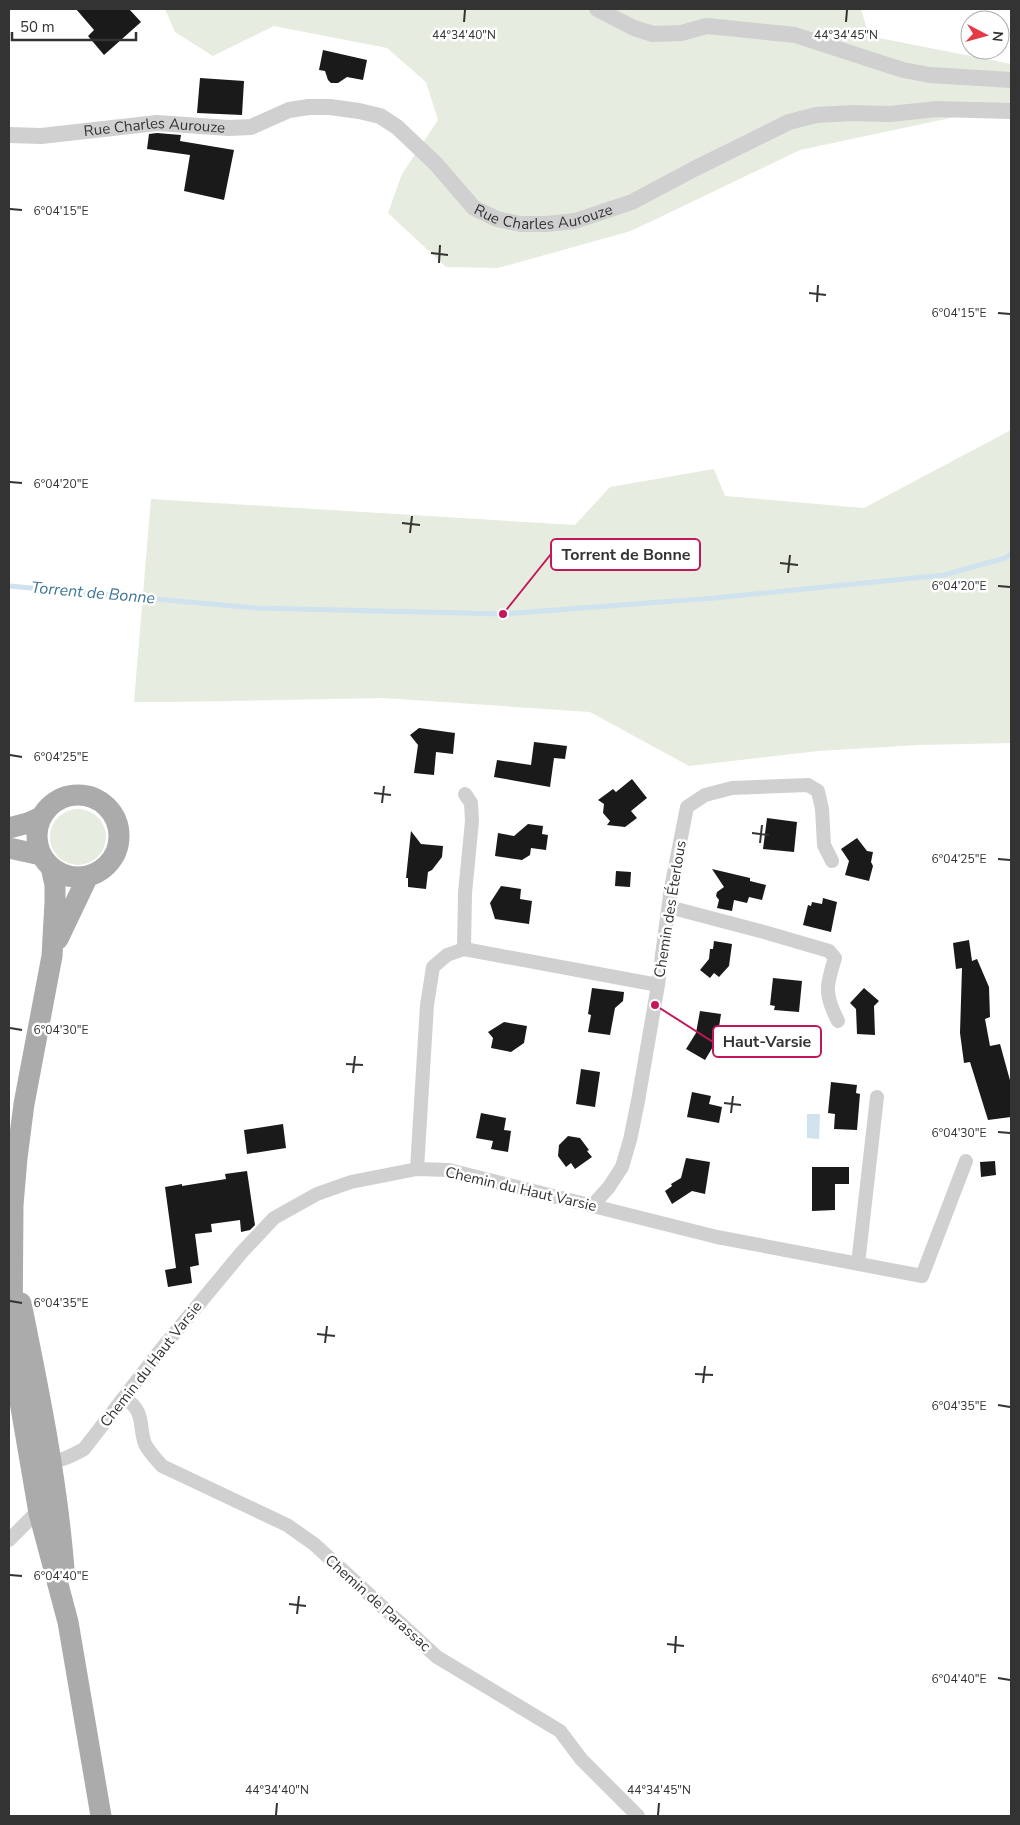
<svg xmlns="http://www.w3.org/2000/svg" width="1020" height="1825" font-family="'Nunito Sans',sans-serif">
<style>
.green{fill:#e6ecdf}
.water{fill:#cfe2ee}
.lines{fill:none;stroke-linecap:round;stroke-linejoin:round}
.stream{stroke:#cfe2ee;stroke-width:5}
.building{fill:#1a1a1a}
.minor{stroke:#d0d0d0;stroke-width:14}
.tertiary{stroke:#d0d0d0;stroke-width:16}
.primary{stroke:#ababab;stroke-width:21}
.ticks{fill:none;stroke:#333;stroke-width:2}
.labels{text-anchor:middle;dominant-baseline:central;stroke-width:5;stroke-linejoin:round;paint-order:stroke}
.street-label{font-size:15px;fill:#333;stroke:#fff}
.water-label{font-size:16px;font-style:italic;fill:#3f7597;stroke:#fff}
.ticks-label{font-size:12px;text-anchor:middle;fill:#333;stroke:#fff;stroke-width:5;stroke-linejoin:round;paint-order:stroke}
.leader{fill:none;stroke:#c2185b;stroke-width:2}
.callout-dot{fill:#c2185b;stroke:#fff;stroke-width:2}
.callout{fill:#fff;stroke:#c2185b;stroke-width:2}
.callout-label{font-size:16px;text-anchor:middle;font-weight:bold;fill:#333}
</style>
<rect width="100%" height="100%" fill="#fff"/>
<path class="green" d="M 165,9 L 861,9 L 869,36 L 1011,64 L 1011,105 L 800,150 L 631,231 L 498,268 L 446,267 L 388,213 L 402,174 L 438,120 L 426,82 L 387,48 L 274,26 L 213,56 L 175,32 Z
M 1011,430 L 1011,743 L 919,745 L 818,751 L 689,766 L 590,712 L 384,698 L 171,702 L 134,702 L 151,499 L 575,525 L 610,487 L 714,469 L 725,496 L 864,508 Z
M50 837a28 28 0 1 1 56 0a28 28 0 1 1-56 0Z"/>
<path class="water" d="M 807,1114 L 820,1114 L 819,1139 L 807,1138 Z"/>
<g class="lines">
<path class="stream" d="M 9,586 L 256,608 L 503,614 L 714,598 L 944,575 L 1005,558 L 1011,554"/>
</g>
<path class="building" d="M 76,9 L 129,9 L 141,22 L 104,55 L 88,36 L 94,30 Z
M 323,50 L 367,60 L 363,80 L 347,77 L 338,83 L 331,83 L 328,80 L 325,71 L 319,70 Z
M 200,78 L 244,81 L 242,115 L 197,113 Z
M 157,133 L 181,135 L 180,141 L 234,150 L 224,200 L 184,191 L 190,155 L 147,149 L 149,134 Z
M 419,728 L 455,733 L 453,754 L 436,752 L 434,775 L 414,773 L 418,745 L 410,735 Z
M 534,742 L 567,746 L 565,759 L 554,758 L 550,787 L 494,777 L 497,760 L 531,765 Z
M 632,779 L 647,798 L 631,811 L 637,818 L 625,827 L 607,825 L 610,821 L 603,813 L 604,804 L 598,800 L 613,789 L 616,792 Z
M 767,818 L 797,822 L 794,852 L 763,849 Z
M 528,824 L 543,826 L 542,834 L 548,835 L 546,850 L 531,848 L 530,855 L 522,860 L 495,856 L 498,833 L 514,836 Z
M 411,831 L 421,844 L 443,846 L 442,857 L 432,870 L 428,872 L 426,889 L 408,887 L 408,878 L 406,878 Z
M 857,838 L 867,851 L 873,852 L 871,862 L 873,866 L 869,881 L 845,875 L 849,861 L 841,849 Z
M 712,869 L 750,878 L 750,881 L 766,885 L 762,900 L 749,897 L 747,903 L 734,900 L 732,911 L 717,908 L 719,900 L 716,896 L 717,892 L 724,887 Z
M 616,871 L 631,872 L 630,887 L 615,886 Z
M 501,886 L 521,889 L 520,899 L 532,901 L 529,924 L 495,919 L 490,903 Z
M 823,898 L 837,902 L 831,932 L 803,925 L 808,905 L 811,906 L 812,902 L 822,904 Z
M 969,940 L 972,961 L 977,959 L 989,987 L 990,1017 L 985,1019 L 990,1046 L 1000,1044 L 1011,1084 L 1011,1117 L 988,1120 L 970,1062 L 964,1063 L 960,1033 L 962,968 L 956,969 L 953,943 Z
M 714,941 L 732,944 L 729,966 L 719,977 L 714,973 L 710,978 L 700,970 L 709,959 L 710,949 L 713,949 Z
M 773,978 L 802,981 L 799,1012 L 774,1010 L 775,1006 L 770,1005 Z
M 592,988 L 624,992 L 623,1001 L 615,1008 L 610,1035 L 588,1032 L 591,1015 L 588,1014 Z
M 864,988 L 879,1001 L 874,1006 L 875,1035 L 857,1034 L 856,1009 L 850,1003 Z
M 700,1011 L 721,1014 L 717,1040 L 705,1060 L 686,1049 L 696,1033 Z
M 504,1022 L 527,1026 L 524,1043 L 511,1052 L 491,1048 L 493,1038 L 488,1032 Z
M 581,1069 L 600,1072 L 595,1107 L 576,1104 Z
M 831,1082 L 857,1085 L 856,1093 L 860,1094 L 857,1130 L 834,1129 L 835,1114 L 828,1113 Z
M 692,1092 L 711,1096 L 709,1104 L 722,1107 L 719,1123 L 687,1117 Z
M 481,1113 L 506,1118 L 504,1130 L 511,1131 L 508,1152 L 491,1149 L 493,1141 L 476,1138 Z
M 283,1124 L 286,1148 L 247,1154 L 244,1130 Z
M 568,1136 L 580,1138 L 589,1150 L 587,1151 L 592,1157 L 575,1169 L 571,1163 L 566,1167 L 558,1156 L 559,1145 Z
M 686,1158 L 710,1162 L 705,1194 L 692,1191 L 672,1204 L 665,1191 L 672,1186 L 671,1184 L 681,1178 Z
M 995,1161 L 996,1175 L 981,1177 L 980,1162 Z
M 812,1167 L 849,1167 L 849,1184 L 835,1184 L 835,1210 L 812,1211 Z
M 247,1171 L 255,1225 L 250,1230 L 241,1232 L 240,1220 L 211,1224 L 212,1232 L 195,1234 L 199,1265 L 190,1267 L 192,1283 L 168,1287 L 165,1270 L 176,1268 L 165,1187 L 182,1184 L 182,1186 L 226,1179 L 225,1174 Z"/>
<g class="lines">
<path class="minor" d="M 669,907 L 764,932 L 829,951 L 835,958 C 826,986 824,994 838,1021
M 464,949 L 465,893 L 472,821 L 471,803 L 465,794
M 417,1169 L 427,1005 L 433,967 L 447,955 L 464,949 L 658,985
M 592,1206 L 609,1187 L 622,1167 L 630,1140 L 638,1101 L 658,985 L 671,888 L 687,807 L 705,795 L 732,788 L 808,785 L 818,791 L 822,809 L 824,845 L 832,861
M 858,1264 L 877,1097
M 124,1398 C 146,1411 138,1425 145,1444 C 149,1452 156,1459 162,1466 L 287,1525 L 314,1544 L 437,1657 L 560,1731 L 581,1759 L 638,1816
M 45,1463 C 60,1462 71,1456 84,1449 L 159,1352 L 242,1252 L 274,1218 L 317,1194 L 351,1182 L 417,1169 L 449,1170 L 717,1237 L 922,1276 L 966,1161
M 9,1540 L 33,1516 L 39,1513"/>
<g class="tertiary">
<path d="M 597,9 L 634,28 L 653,34 L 681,33 L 707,26 L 795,35 L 903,70 L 930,75 L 1011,80"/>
<path id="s1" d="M 9,135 L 41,136 L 157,123 L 229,128 L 251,127 L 289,110 L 309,107 L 330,107 L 359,111 L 380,116 L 397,127 L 436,164 L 474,208 L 497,219 L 520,224 L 546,224 L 575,221 L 632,202 L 694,169 L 789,122 L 816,115 L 852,113 L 890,114 L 937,109 L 1011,111"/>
</g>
<path class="primary" d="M37 836a41 41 0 1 1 82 0a41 41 0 1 1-82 0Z
M 9,828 L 28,823 L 41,817
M 9,848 L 41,855
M 51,867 L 55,885 L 55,902 L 52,956 L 24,1104 L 17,1158 L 13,1205 L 12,1342 L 18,1390 L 39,1513 L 68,1622 L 101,1816
M 58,939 L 88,876
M 21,1303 C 39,1391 57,1480 64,1569"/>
</g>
<path class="ticks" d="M 464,22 L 465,10M 846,22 L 847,10M 10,209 L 22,210M 431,253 L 448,255M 439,263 L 440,245M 809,293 L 826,295M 817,302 L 818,285M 998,313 L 1010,314M 10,482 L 22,483M 402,523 L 420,525M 410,533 L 412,516M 780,563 L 798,565M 788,573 L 790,555M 998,586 L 1010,587M 10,755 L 22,757M 374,793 L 391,795M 382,803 L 384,786M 752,833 L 769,835M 760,843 L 762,825M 998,859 L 1010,860M 10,1028 L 22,1030M 346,1064 L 363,1065M 353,1073 L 355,1056M 724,1103 L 741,1105M 731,1113 L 733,1096M 998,1132 L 1010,1133M 10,1301 L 22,1303M 317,1334 L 335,1336M 325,1343 L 327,1326M 695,1374 L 713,1375M 703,1383 L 705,1366M 998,1405 L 1010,1407M 10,1575 L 22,1576M 289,1604 L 306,1606M 297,1614 L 299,1596M 667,1644 L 684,1646M 675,1653 L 676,1636M 998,1678 L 1010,1680M 276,1815 L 277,1803M 658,1815 L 659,1803"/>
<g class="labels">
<g class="street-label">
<text stroke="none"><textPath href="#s1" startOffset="146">Rue Charles Aurouze</textPath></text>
<text stroke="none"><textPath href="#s1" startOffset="581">Rue Charles Aurouze</textPath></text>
<text transform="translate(670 909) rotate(-81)">Chemin des Éterlous</text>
<text transform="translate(521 1189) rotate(13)">Chemin du Haut Varsie</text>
<text transform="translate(151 1364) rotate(-52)">Chemin du Haut Varsie</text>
<text transform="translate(378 1603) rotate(42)">Chemin de Parassac</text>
</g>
<g class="water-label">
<text transform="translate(93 593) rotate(5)">Torrent de Bonne</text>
</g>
</g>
<g class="ticks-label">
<text x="464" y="39">44°34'40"N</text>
<text x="846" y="39">44°34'45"N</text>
<text x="61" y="215">6°04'15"E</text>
<text x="959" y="317">6°04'15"E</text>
<text x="61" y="488">6°04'20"E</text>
<text x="959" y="590">6°04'20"E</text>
<text x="61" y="761">6°04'25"E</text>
<text x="959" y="863">6°04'25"E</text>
<text x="61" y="1034">6°04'30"E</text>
<text x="959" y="1137">6°04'30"E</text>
<text x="61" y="1307">6°04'35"E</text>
<text x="959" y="1410">6°04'35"E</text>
<text x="61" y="1580">6°04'40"E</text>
<text x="959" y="1683">6°04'40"E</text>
<text x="277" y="1794">44°34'40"N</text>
<text x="659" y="1794">44°34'45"N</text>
</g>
<path class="leader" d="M503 614L551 554M655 1005L713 1042"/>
<g class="callout-dot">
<circle cx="503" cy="614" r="5"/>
<circle cx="655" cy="1005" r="5"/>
</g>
<g class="callout">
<rect x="551" y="539" width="149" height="31" rx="5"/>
<rect x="713" y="1026" width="108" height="31" rx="5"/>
</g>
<g class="callout-label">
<text x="626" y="560">Torrent de Bonne</text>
<text x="767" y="1047">Haut-Varsie</text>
</g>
<rect width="1020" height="1825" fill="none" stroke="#333333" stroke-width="20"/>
<g transform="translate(985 35) rotate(96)"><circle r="24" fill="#ffffff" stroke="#adadad"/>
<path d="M0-4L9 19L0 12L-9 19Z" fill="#e63946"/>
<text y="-8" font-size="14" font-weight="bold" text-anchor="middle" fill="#333333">N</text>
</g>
<path d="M12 32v8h124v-8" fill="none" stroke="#333333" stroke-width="2.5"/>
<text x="20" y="32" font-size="15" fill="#333333" stroke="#ffffff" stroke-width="4" paint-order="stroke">50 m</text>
</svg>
